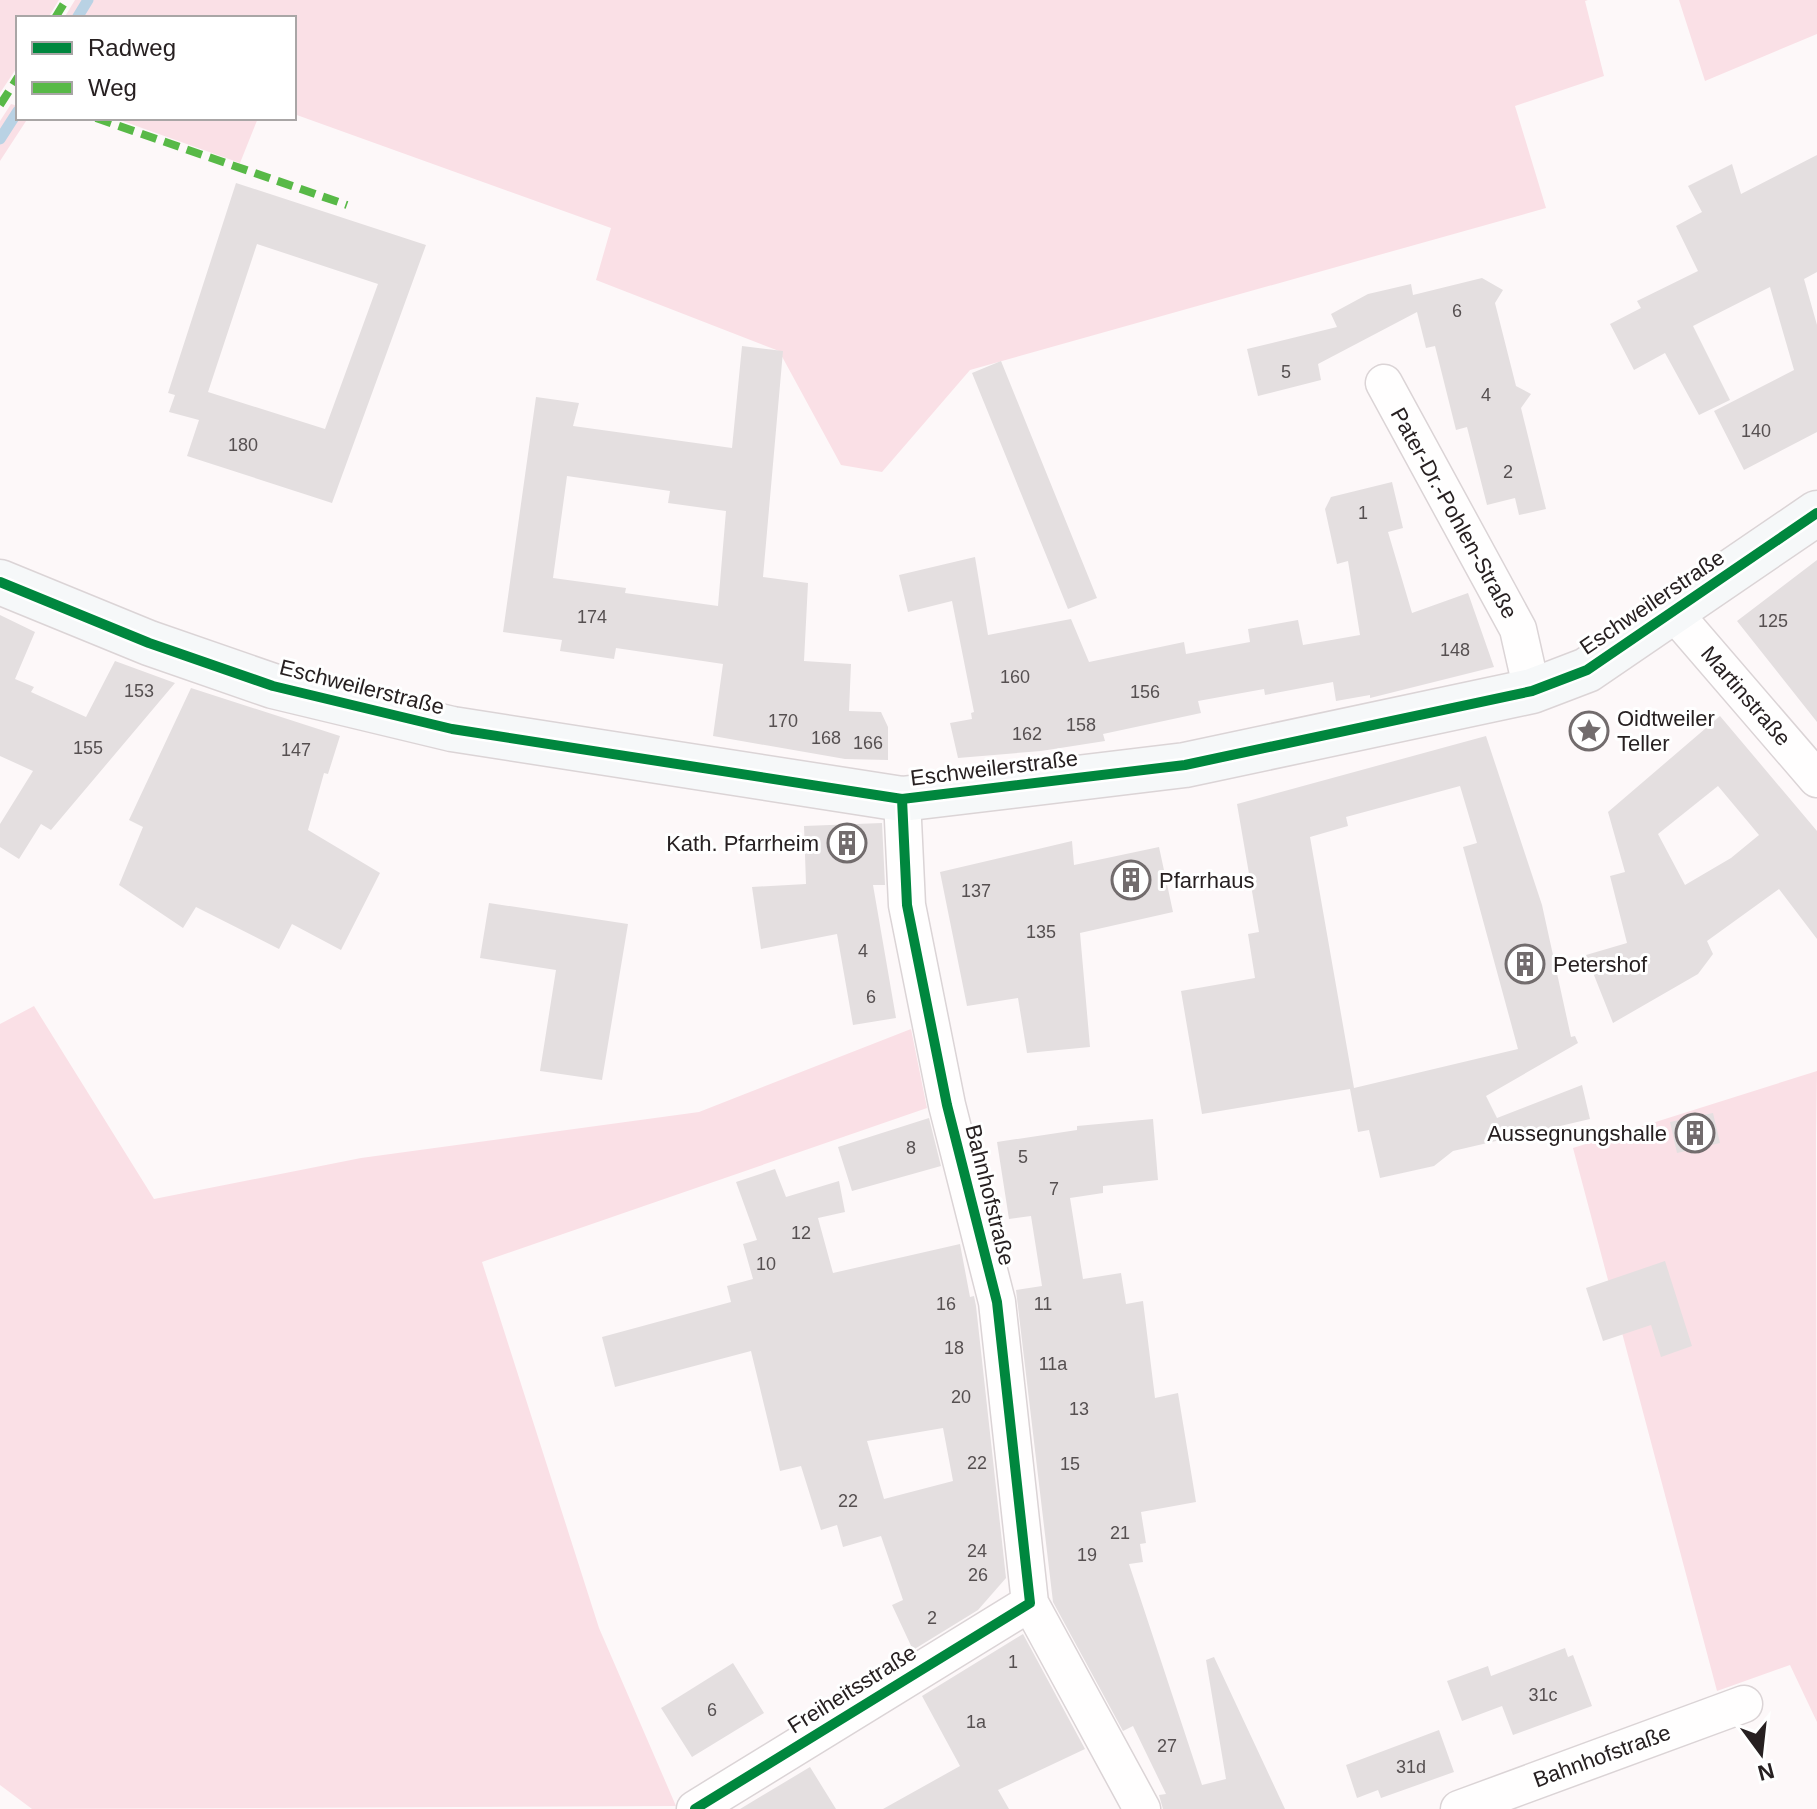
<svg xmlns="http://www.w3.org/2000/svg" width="1817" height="1809" font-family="Arial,sans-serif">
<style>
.green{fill:#fae0e6}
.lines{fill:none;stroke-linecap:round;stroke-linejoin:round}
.stream{stroke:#b9d2e4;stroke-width:11}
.building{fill:#e4dfe0;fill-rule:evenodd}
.street-casing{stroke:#dbd4d6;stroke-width:39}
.secondary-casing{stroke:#dbd4d6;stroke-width:47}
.street{stroke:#fffefe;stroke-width:36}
.secondary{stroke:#f6f8f9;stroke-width:44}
.quiet{stroke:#58b947;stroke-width:8;stroke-dasharray:16 8;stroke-linecap:butt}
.cycleway-casing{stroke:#fff;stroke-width:15}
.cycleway{stroke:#00873e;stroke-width:10}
.labels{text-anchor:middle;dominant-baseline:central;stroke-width:6;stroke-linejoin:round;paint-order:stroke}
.number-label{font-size:18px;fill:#565051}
.street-label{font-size:22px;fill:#272021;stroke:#fff}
.poi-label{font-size:22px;fill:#272021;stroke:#fff;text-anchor:start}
</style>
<rect width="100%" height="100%" fill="#fdf8f9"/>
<path class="green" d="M 0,0 L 59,0 L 48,18 L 18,18 L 18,66 L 0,93 Z
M 75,0 L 1588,0 L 1585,1 L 1604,76 L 1515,106 L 1546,208 L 970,370 L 882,472 L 841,465 L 779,351 L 596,280 L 611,228 L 294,114 L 294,18 L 64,18 Z
M 1679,0 L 1817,0 L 1817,34 L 1705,81 Z
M 11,104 L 18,106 L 18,118 L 28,118 L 0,161 L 0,121 Z
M 114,118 L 258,118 L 240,163 Z
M 34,1006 L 154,1199 L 361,1158 L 699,1112 L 911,1029 L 927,1108 L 482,1262 L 599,1628 L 676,1806 L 32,1809 L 0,1785 L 0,1024 Z
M 1817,1071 L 1816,1136 L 1817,1722 L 1790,1665 L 1717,1691 L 1573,1148 Z"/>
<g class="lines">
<path class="stream" d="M 77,18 L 88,0
M 0,139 L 18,111"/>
</g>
<path class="building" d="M 1817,155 L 1817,272 L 1804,279 L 1817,325 L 1817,432 L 1744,470 L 1714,411 L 1794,370 L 1770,287 L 1693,326 L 1730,400 L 1699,415 L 1665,353 L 1634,370 L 1610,324 L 1641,308 L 1637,301 L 1698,271 L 1676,226 L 1702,212 L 1688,186 L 1732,164 L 1741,194 Z
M 236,183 L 426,245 L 332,503 L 187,456 L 199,420 L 169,412 L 175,395 L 168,393 ZM 257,244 L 378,284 L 325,429 L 208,392 Z
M 1482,278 L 1503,290 L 1495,303 L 1516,386 L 1531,394 L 1521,408 L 1546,509 L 1519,515 L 1515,498 L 1487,505 L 1467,427 L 1456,430 L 1435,346 L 1426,348 L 1417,312 L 1318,364 L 1321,380 L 1258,396 L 1247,349 L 1337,327 L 1331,314 L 1368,294 L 1411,284 L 1413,295 Z
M 742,346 L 783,351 L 763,577 L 808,583 L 804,661 L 851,664 L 849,711 L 881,712 L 888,727 L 888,760 L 845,759 L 713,736 L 723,664 L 616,648 L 614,659 L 560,651 L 562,640 L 503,632 L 536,397 L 579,403 L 573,426 L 732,448 ZM 567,476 L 670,491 L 668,503 L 726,511 L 718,606 L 625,593 L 626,588 L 553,578 Z
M 1001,361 L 1097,598 L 1068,609 L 972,373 Z
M 1392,482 L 1403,528 L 1388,532 L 1412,613 L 1468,593 L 1494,667 L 1370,698 L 1370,695 L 1336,701 L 1333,682 L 1265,695 L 1264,689 L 1198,701 L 1201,713 L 1103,734 L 1105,741 L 1041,751 L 958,758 L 950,723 L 972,719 L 971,713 L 974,712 L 952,601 L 908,612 L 899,575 L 975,557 L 988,635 L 1071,619 L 1089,662 L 1184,642 L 1186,654 L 1250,642 L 1248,629 L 1298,620 L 1303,645 L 1360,635 L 1348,561 L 1337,564 L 1325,509 L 1331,497 Z
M 1817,560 L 1817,722 L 1737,621 Z
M 0,615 L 35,632 L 15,679 L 34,687 L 31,692 L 86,717 L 115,661 L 175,683 L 51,830 L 41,824 L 19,859 L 0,847 L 0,824 L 33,771 L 0,756 Z
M 191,688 L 340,736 L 328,774 L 324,773 L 308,830 L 380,873 L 341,950 L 292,924 L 279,949 L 196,907 L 183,928 L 119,885 L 143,827 L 129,820 Z
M 1720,716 L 1817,831 L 1817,939 L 1779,889 L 1707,941 L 1713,954 L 1698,974 L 1613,1023 L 1586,955 L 1627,943 L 1610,876 L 1625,872 L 1608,812 ZM 1718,786 L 1759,835 L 1731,858 L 1685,885 L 1658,834 Z
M 1486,736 L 1542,905 L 1571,1037 L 1575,1036 L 1578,1043 L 1486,1096 L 1497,1118 L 1582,1085 L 1590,1119 L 1453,1151 L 1434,1166 L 1380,1178 L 1369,1130 L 1358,1132 L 1350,1089 L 1202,1114 L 1181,991 L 1255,978 L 1248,934 L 1259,932 L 1237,804 ZM 1460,786 L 1477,843 L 1463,847 L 1518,1049 L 1354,1088 L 1310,837 L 1348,826 L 1346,817 Z
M 882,823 L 885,885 L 873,885 L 896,1018 L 853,1025 L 837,934 L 761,949 L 752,887 L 806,884 L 804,826 Z
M 1072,841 L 1074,865 L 1159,847 L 1173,912 L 1080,933 L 1090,1047 L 1027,1053 L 1018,998 L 967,1006 L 940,872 Z
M 489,903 L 628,924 L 602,1080 L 540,1071 L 556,970 L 480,958 Z
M 1713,1113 L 1720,1143 L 1677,1153 L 1670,1122 Z
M 929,1118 L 941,1166 L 852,1191 L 838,1147 Z
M 1153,1119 L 1158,1180 L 1103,1186 L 1103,1193 L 1070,1198 L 1083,1279 L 1121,1273 L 1126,1304 L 1143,1301 L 1155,1398 L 1178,1393 L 1196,1502 L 1141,1512 L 1146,1543 L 1140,1544 L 1143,1562 L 1129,1564 L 1202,1785 L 1226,1779 L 1206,1660 L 1214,1657 L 1285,1809 L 1163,1809 L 1159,1795 L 1166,1794 L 1133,1726 L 1123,1731 L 1053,1602 L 1016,1290 L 1042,1286 L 1031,1216 L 1009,1219 L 997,1142 L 1077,1130 L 1077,1126 Z
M 775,1169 L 786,1197 L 839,1181 L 845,1212 L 818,1218 L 833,1273 L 960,1244 L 970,1297 L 974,1296 L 976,1306 L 1006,1578 L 978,1610 L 913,1650 L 892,1605 L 903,1600 L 881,1536 L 843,1547 L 837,1525 L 821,1530 L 801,1466 L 780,1471 L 751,1351 L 615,1387 L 602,1337 L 731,1302 L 727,1286 L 753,1279 L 743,1244 L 757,1240 L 736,1182 ZM 943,1428 L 953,1481 L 884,1499 L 867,1441 Z
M 1665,1261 L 1692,1346 L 1661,1357 L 1651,1325 L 1603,1341 L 1586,1288 Z
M 1023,1634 L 1085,1749 L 998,1790 L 1009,1809 L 883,1809 L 960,1766 L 922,1696 Z
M 1565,1648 L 1568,1657 L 1573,1655 L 1592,1706 L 1513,1735 L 1502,1706 L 1462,1721 L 1447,1681 L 1488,1666 L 1491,1676 Z
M 733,1663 L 764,1713 L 692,1757 L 661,1708 Z
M 1439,1730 L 1454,1772 L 1381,1798 L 1378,1790 L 1357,1798 L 1346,1765 Z
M 810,1767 L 836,1809 L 740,1809 Z"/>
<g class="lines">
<defs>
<path id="street" d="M 1384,383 L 1518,629 L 1532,691
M 1674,613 L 1817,779
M 902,799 L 907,905 L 947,1105 L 997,1302 L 1030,1603 L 1142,1809
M 695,1809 L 1030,1603
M 1459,1809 L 1744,1704"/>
<path id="secondary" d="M 0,582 L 149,643 L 273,686 L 452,729 L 902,799 L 1185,765 L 1532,691 L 1587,670 L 1817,513"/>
</defs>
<use href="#street" class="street-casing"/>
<use href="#secondary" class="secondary-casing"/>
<use href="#street" class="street"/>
<use href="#secondary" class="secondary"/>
<path class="quiet" d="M 55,18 L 66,0
M 0,105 L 18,77
M 96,118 L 347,205"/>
<defs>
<path id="cycleway" d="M 0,582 L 149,643 L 273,686 L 452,729 L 902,799 L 1185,765 L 1532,691 L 1587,670 L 1817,513
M 695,1809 L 1030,1603 L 997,1302 L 947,1105 L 907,905 L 902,799"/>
</defs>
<use href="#cycleway" class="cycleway-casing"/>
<use href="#cycleway" class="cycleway"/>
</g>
<defs>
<symbol id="sight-ring" viewBox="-11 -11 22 22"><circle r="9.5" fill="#fff" stroke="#726c6d" stroke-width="1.5"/><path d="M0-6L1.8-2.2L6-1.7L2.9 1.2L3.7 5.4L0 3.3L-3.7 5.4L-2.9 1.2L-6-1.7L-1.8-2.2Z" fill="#726c6d"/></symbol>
<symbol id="building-ring" viewBox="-11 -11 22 22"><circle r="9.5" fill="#fff" stroke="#726c6d" stroke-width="1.5"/><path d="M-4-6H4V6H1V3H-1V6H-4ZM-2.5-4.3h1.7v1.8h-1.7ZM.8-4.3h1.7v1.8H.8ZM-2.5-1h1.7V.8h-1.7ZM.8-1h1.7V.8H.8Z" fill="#726c6d"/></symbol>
</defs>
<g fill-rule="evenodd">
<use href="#sight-ring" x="1567" y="709" width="44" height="44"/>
<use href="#building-ring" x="825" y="821" width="44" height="44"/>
<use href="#building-ring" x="1109" y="858" width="44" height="44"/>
<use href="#building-ring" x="1503" y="942" width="44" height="44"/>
<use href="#building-ring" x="1673" y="1111" width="44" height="44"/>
</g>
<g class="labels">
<g class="number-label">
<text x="1457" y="311">6</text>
<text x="1286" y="372">5</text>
<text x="1486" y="395">4</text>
<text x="1756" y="431">140</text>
<text x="243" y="445">180</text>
<text x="1508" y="472">2</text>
<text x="1363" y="513">1</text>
<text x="592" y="617">174</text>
<text x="1773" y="621">125</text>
<text x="1455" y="650">148</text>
<text x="1015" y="677">160</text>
<text x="139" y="691">153</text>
<text x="1145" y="692">156</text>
<text x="783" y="721">170</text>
<text x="1081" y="725">158</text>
<text x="1027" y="734">162</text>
<text x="826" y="738">168</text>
<text x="868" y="743">166</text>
<text x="88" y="748">155</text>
<text x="296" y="750">147</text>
<text x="976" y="891">137</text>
<text x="1041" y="932">135</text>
<text x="863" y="951">4</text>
<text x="871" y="997">6</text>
<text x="911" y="1148">8</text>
<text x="1023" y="1157">5</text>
<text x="1054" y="1189">7</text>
<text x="801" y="1233">12</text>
<text x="766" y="1264">10</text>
<text x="946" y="1304">16</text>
<text x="1043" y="1304">11</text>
<text x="954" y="1348">18</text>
<text x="1053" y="1364">11a</text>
<text x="961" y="1397">20</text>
<text x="1079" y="1409">13</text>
<text x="977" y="1463">22</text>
<text x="1070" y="1464">15</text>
<text x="848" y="1501">22</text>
<text x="1120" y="1533">21</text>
<text x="977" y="1551">24</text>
<text x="1087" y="1555">19</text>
<text x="978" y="1575">26</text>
<text x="932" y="1618">2</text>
<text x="1013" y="1662">1</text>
<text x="1543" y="1695">31c</text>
<text x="712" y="1710">6</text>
<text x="976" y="1722">1a</text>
<text x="1167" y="1746">27</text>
<text x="1411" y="1767">31d</text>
</g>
<g class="street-label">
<text transform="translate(1454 513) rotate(61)">Pater-Dr.-Pohlen-Straße</text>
<text transform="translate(1652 602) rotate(-34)">Eschweilerstraße</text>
<text transform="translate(362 687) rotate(14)">Eschweilerstraße</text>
<text transform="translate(1746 696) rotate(49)">Martinstraße</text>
<text transform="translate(994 768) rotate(-7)">Eschweilerstraße</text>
<text transform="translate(990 1195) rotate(76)">Bahnhofstraße</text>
<text transform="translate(852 1689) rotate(-32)">Freiheitsstraße</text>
<text transform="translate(1602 1756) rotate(-20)">Bahnhofstraße</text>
</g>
<g class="poi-label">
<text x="1617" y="718">Oidtweiler<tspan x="1617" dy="25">Teller</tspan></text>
<text x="819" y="843" text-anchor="end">Kath. Pfarrheim</text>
<text x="1159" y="880">Pfarrhaus</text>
<text x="1553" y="964">Petershof</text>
<text x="1667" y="1133" text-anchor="end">Aussegnungshalle</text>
</g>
</g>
<rect x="16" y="16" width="280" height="104" fill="#ffffff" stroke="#a9a6a6" stroke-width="2"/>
<rect x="32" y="42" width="40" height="12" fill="#00873e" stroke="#a9a6a6" stroke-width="2"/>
<text x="88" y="56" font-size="24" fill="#272021">Radweg</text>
<rect x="32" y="82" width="40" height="12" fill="#58b947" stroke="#a9a6a6" stroke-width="2"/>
<text x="88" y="96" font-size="24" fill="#272021">Weg</text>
<g transform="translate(1761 1753) rotate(165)" stroke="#ffffff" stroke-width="6" paint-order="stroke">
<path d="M0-6L14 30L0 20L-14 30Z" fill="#272021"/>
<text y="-12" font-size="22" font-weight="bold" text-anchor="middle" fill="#272021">N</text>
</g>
</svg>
